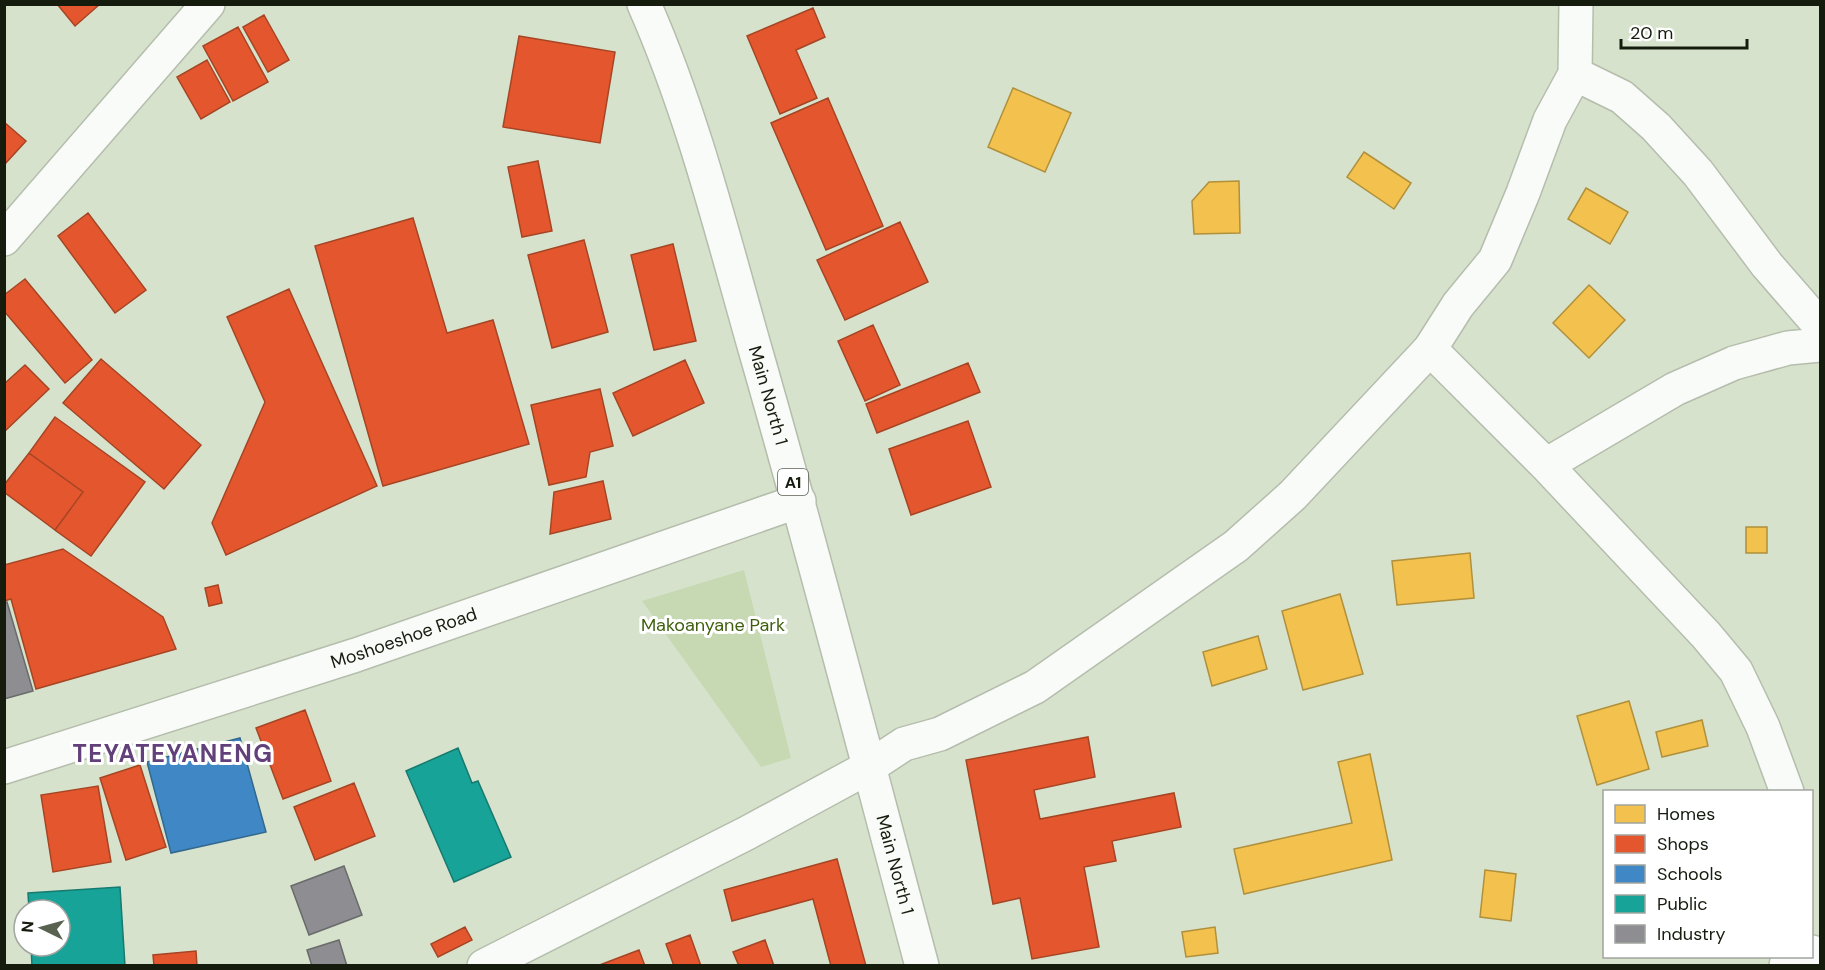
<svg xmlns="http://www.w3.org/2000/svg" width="1825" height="970" font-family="'DM Sans',sans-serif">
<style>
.green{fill:#c6d9b3}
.homes{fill:#f2c14e;stroke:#b0903b;stroke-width:1.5}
.shops{fill:#e4572e;stroke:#a64524;stroke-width:1.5}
.schools{fill:#3f88c5;stroke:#32688e;stroke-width:1.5}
.public{fill:#17a398;stroke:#167a6f;stroke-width:1.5}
.industry{fill:#8d8d92;stroke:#696b6a;stroke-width:1.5}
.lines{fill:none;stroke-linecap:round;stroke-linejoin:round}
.street-casing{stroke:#b5bdac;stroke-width:36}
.secondary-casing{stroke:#b5bdac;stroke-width:36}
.primary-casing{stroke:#b5bdac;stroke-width:36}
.street{stroke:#f9fbf8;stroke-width:33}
.secondary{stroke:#f9fbf8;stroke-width:33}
.primary{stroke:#f9fbf8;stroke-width:33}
.labels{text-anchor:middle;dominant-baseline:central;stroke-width:6;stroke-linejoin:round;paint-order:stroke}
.shield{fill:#fff;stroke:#5b6056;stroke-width:1.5}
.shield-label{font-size:16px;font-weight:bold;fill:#151c0e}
.street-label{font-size:18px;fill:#151c0e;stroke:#fff}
.park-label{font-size:18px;fill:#3e5e0e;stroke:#fff}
.district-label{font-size:24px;font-weight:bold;letter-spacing:1.5px;fill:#62407a;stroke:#fff}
</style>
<rect width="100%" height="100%" fill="#d7e2cd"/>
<path class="green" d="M 744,570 L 791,758 L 761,767 L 642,601 Z"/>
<path class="homes" d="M 1013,88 L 1071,113 L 1045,172 L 988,147 Z
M 1364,152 L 1411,183 L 1394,209 L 1347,177 Z
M 1239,181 L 1240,233 L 1194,234 L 1192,201 L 1209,182 Z
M 1586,188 L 1628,212 L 1610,244 L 1568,219 Z
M 1589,285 L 1625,320 L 1589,358 L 1553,323 Z
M 1746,527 L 1767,527 L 1767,553 L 1746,553 Z
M 1470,553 L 1474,598 L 1397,605 L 1392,561 Z
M 1340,594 L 1363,674 L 1303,690 L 1282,611 Z
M 1258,636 L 1267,669 L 1212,686 L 1203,652 Z
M 1629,701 L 1649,769 L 1597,785 L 1577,716 Z
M 1702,720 L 1708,746 L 1662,757 L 1656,732 Z
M 1370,754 L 1392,860 L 1244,894 L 1234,849 L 1352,823 L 1338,762 Z
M 1485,870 L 1516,874 L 1511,921 L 1480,917 Z
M 1215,927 L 1218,953 L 1186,957 L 1182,932 Z"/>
<path class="shops" d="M 57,4 L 100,4 L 75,26 Z
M 813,8 L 825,37 L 796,50 L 817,98 L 780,114 L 747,36 Z
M 264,15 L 289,60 L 268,72 L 243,27 Z
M 238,27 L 268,82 L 233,101 L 203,46 Z
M 519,36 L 615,52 L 600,143 L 503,127 Z
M 207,60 L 230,102 L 201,119 L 177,77 Z
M 828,98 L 883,226 L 826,250 L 771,123 Z
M 4,122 L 26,141 L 4,165 Z
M 538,161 L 552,231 L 522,237 L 508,167 Z
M 88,213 L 146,290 L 115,313 L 58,236 Z
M 413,218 L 447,333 L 493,320 L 529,444 L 383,486 L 315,246 Z
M 900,222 L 928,282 L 845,320 L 817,260 Z
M 584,240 L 608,332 L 552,348 L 528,255 Z
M 673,244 L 696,341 L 654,350 L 631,255 Z
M 25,279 L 92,360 L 65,383 L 4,311 L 4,295 Z
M 289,289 L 377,486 L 226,555 L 212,523 L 265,402 L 227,317 Z
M 873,325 L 900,385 L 865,401 L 838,341 Z
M 101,359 L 201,445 L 164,489 L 63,403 Z
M 685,360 L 704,403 L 633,436 L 613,393 Z
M 968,363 L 980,392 L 877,433 L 866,404 Z
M 25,365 L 49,389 L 4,432 L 4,384 Z
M 600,389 L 613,446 L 590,452 L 586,477 L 549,485 L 531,405 Z
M 55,417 L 145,482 L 91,556 L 55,530 L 83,492 L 29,453 Z
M 968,421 L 991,487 L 911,515 L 889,449 Z
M 29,453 L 83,492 L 55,530 L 4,492 L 4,485 Z
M 603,481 L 611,519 L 550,534 L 554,492 Z
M 63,549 L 163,617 L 176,649 L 36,689 L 11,599 L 4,601 L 4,565 Z
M 218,585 L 222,603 L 209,606 L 205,588 Z
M 305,710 L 331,781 L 283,799 L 256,728 Z
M 1088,737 L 1095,777 L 1034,790 L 1040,819 L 1174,793 L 1181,827 L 1112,841 L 1116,861 L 1084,867 L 1099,947 L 1032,959 L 1020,898 L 993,904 L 966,760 Z
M 140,765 L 166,847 L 126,860 L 100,778 Z
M 354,783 L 375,836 L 315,860 L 294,807 Z
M 98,786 L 111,862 L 53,872 L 41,795 Z
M 837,859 L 866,966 L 831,966 L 813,899 L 732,921 L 724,890 Z
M 465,927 L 472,940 L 438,957 L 431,944 Z
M 690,935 L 701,966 L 674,966 L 666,944 Z
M 765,940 L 774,966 L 739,966 L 733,952 Z
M 639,950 L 645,966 L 597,966 Z
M 196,951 L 197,966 L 154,966 L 153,955 Z"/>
<path class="schools" d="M 240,738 L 266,832 L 171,853 L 147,762 Z"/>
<path class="public" d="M 458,748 L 472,783 L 478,781 L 511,857 L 454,882 L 406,771 Z
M 120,887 L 125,966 L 32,966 L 31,946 L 60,946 L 60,910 L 29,910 L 28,893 Z"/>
<path class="industry" d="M 7,602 L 33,691 L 4,699 L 4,603 Z
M 344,866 L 362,915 L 309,935 L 291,886 Z
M 339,940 L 347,966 L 312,966 L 307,950 Z"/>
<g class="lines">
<defs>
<path id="street" d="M 1575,74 L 1622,97 L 1656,127 L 1698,173 L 1767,265 L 1820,326
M 4,239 L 208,4
M 1430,349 L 1546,465 L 1706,635 L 1736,671 L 1763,727 L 1787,792
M 1546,465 L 1675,389 L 1734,363 L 1788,348 L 1820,345
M 1812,952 L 1820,955
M 1786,966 L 1788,956"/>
<g id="secondary">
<path id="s1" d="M 4,767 L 356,655 L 799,501"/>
<path d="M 484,966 L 747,833 L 869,767 L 904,744 L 940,734 L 1035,687 L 1236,546 L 1293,495 L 1430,349 L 1458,305 L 1495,260 L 1523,193 L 1550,120 L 1575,74 L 1576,4"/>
</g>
<g id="primary">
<path id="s2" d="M 644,4 C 693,115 722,233 755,349 C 814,554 867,760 922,966"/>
</g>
</defs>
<use href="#street" class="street-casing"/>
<use href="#secondary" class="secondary-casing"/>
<use href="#primary" class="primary-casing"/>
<use href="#street" class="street"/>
<use href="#secondary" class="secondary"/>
<use href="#primary" class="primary"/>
</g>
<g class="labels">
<rect class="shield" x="778" y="469" width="30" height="26" rx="4.5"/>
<g class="shield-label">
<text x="793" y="482">A1</text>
</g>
<g class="street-label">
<text stroke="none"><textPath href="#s2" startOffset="411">Main North 1</textPath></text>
<text stroke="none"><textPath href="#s1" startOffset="420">Moshoeshoe Road</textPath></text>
<text stroke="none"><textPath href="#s2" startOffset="897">Main North 1</textPath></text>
</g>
<g class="park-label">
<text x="713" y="625">Makoanyane Park</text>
</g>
<g class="district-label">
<text x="173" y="753">TEYATEYANENG</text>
</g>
</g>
<rect width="1825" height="970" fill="none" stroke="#151c0e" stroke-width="12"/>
<rect x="1603" y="790" width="210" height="168" fill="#ffffff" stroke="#a1a49f" stroke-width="1.5"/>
<rect x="1615" y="805" width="30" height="18" fill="#f2c14e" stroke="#a1a49f" stroke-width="1.5"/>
<text x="1657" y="820" font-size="18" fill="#151c0e">Homes</text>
<rect x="1615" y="835" width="30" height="18" fill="#e4572e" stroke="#a1a49f" stroke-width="1.5"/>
<text x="1657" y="850" font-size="18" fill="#151c0e">Shops</text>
<rect x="1615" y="865" width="30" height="18" fill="#3f88c5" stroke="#a1a49f" stroke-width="1.5"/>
<text x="1657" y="880" font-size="18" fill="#151c0e">Schools</text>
<rect x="1615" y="895" width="30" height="18" fill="#17a398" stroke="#a1a49f" stroke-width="1.5"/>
<text x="1657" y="910" font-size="18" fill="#151c0e">Public</text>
<rect x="1615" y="925" width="30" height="18" fill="#8d8d92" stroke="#a1a49f" stroke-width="1.5"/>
<text x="1657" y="940" font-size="18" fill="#151c0e">Industry</text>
<g transform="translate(42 928) rotate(275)"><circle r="28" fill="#ffffff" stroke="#a1a49f" stroke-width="1.5"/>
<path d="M0-4.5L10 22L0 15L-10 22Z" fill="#596151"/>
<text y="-9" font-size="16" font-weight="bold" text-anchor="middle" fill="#151c0e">N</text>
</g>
<path d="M1621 39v9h126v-9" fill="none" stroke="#151c0e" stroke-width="3"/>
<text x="1630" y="39" font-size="18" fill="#151c0e" stroke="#ffffff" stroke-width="4.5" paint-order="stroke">20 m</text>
</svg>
